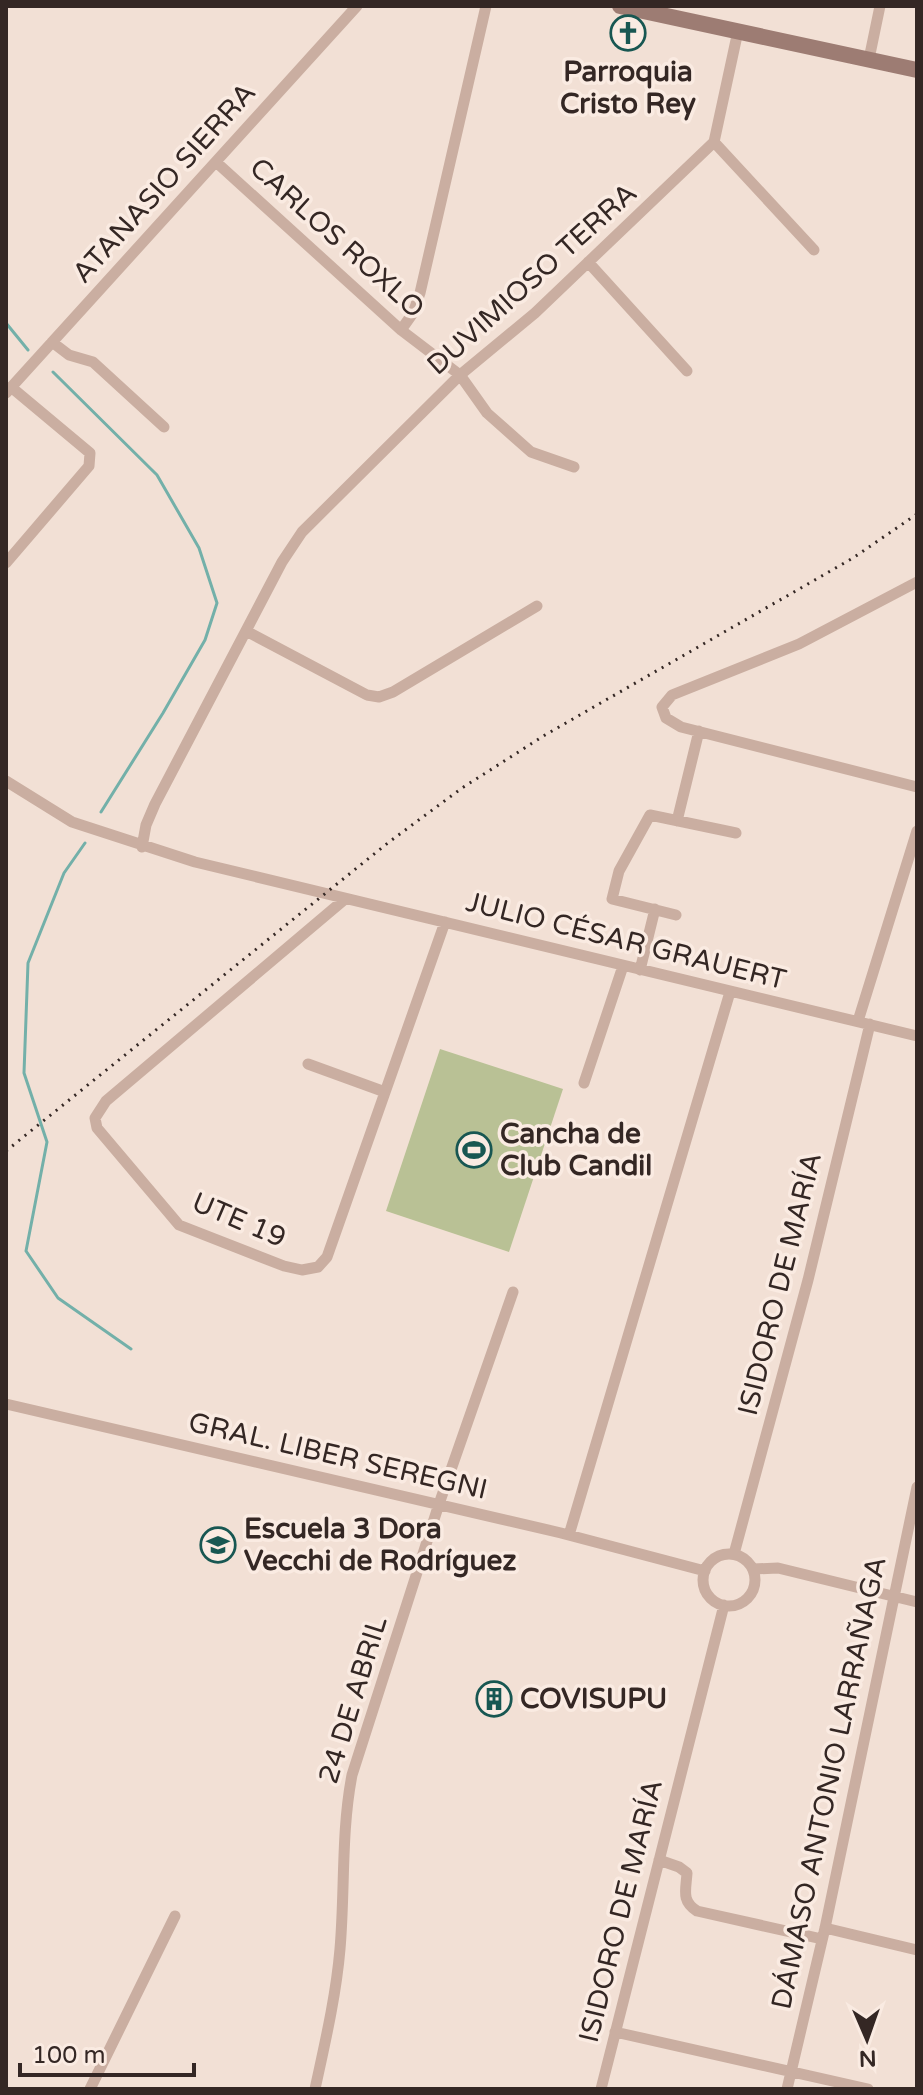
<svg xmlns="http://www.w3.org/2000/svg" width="923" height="2095" font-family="'Varela Round',sans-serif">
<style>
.green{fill:#b9c195}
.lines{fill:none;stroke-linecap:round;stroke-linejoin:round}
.stream{stroke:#73b0a9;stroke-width:3}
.street{stroke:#caaea1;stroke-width:11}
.secondary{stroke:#9d7c73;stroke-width:16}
.rail{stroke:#342724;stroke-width:3;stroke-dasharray:2 6;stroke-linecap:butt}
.labels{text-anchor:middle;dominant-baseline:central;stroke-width:7;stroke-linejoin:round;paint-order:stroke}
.poi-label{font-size:28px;font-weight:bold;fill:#342724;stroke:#faebe2;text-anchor:start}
.street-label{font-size:28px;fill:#342724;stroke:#faebe2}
</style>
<rect width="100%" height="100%" fill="#f2e0d5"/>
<path class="green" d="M 440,1049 L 563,1089 L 509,1252 L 386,1211 Z"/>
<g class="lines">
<path class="stream" d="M 6,323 L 28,350
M 53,372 L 157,475 L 199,548 L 217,603 L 205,640 L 163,713 L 101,812
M 85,843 L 64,873 L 28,963 L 24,1073 L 47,1142 L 26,1251 L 58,1298 L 131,1349"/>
<path class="street" d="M 869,59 L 880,6
M 714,142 L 814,250
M 216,162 L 401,330 L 460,375 L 487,413 L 531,452 L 574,467
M 588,262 L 687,371
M 401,330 L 413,313 L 420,293 L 486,6
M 52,342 L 69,355 L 93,362 L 164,427
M 6,393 L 357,6
M 6,563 L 89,466 L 90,453 L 11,387
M 917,582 L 799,644 L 672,695 L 662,707 L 666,718 L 681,727 L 917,787
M 246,631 L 367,695 L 379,697 L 393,692 L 537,606
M 6,781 L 72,822 L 195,862 L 917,1036
M 677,821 L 699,731
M 142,847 L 146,825 L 155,804 L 282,562 L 302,532 L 460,375 L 535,313 L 714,142 L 738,31
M 345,899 L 106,1101 L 95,1118 L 97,1128 L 179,1225 L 284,1266 L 302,1270 L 318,1267 L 327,1257 L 445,922
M 676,915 L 612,899 L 619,871 L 650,815 L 736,833
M 640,970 L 655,909
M 858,1021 L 917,831
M 308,1064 L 385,1092
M 584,1083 L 623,966
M 6,1404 L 561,1533 L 705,1571
M 569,1535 L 730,992
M 734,1554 L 808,1280 L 870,1024
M703 1580a26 26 0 1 1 52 0a26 26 0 1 1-52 0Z
M 753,1569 L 778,1568 L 917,1602
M 659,1860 L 679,1867 L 687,1873 C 686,1890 681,1901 697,1911 L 822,1939
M 825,1928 L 917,1950
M 615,2032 L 868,2089
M 90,2089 L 175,1916
M 315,2089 C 325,2043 336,1996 340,1949 C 345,1891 341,1832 352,1775 L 439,1504 L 513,1292
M 601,2089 L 724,1605
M 787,2089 L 825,1928 L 917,1487"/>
<path class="secondary" d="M 620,6 L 917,70"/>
<path class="rail" d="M 6,1151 L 389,842 L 462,788 L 545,735 L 853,558 L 917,514"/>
</g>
<defs>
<symbol id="church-ring" viewBox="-11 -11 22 22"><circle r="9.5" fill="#faebe2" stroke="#185752" stroke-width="1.5"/><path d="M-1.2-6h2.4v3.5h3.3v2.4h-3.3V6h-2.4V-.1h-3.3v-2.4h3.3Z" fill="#185752"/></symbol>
<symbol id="stadium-ring" viewBox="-11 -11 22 22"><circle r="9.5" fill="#faebe2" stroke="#185752" stroke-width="1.5"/><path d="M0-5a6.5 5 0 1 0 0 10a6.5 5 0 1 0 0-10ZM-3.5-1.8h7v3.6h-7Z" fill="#185752"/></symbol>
<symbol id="school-ring" viewBox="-11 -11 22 22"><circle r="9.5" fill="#faebe2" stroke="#185752" stroke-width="1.5"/><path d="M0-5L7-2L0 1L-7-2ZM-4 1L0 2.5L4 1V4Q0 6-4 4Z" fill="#185752"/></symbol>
<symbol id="building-ring" viewBox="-11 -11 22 22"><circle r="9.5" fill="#faebe2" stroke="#185752" stroke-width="1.5"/><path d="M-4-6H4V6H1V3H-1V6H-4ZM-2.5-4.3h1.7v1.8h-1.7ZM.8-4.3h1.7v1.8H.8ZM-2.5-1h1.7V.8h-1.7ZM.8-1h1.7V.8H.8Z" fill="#185752"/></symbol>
</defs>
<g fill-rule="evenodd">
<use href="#church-ring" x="608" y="13" width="40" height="40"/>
<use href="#stadium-ring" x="454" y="1130" width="40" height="40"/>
<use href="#school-ring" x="198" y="1525" width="40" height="40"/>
<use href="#building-ring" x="474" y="1679" width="40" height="40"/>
</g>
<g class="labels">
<g class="poi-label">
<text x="628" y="72" text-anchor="middle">Parroquia<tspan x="628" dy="32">Cristo Rey</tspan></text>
<text x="500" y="1134">Cancha de<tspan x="500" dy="32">Club Candil</tspan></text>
<text x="244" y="1529">Escuela 3 Dora<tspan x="244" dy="32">Vecchi de Rodríguez</tspan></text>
<text x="520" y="1699">COVISUPU</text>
</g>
<g class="street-label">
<text transform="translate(164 183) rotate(-48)">ATANASIO SIERRA</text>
<text transform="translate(337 238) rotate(42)">CARLOS ROXLO</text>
<text transform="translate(532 279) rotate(-42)">DUVIMIOSO TERRA</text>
<text transform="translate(626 941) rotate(14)">JULIO CÉSAR GRAUERT</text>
<text transform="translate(239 1220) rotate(23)">UTE 19</text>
<text transform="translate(780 1284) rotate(-76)">ISIDORO DE MARÍA</text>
<text transform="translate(338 1456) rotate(13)">GRAL. LIBER SEREGNI</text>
<text transform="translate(353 1700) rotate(-73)">24 DE ABRIL</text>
<text transform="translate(829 1783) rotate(-78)">DÁMASO ANTONIO LARRAÑAGA</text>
<text transform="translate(621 1911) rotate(-76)">ISIDORO DE MARÍA</text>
</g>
</g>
<rect width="923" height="2095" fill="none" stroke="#342724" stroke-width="16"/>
<g transform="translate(867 2039) rotate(178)" stroke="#faebe2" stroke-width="6" paint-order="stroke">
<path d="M0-6L14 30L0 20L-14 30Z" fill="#342724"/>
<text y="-12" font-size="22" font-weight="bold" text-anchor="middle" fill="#342724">N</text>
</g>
<path d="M20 2063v12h174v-12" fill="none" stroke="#342724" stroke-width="4"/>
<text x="32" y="2063" font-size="24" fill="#342724" stroke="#faebe2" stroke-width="6" paint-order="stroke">100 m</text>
</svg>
